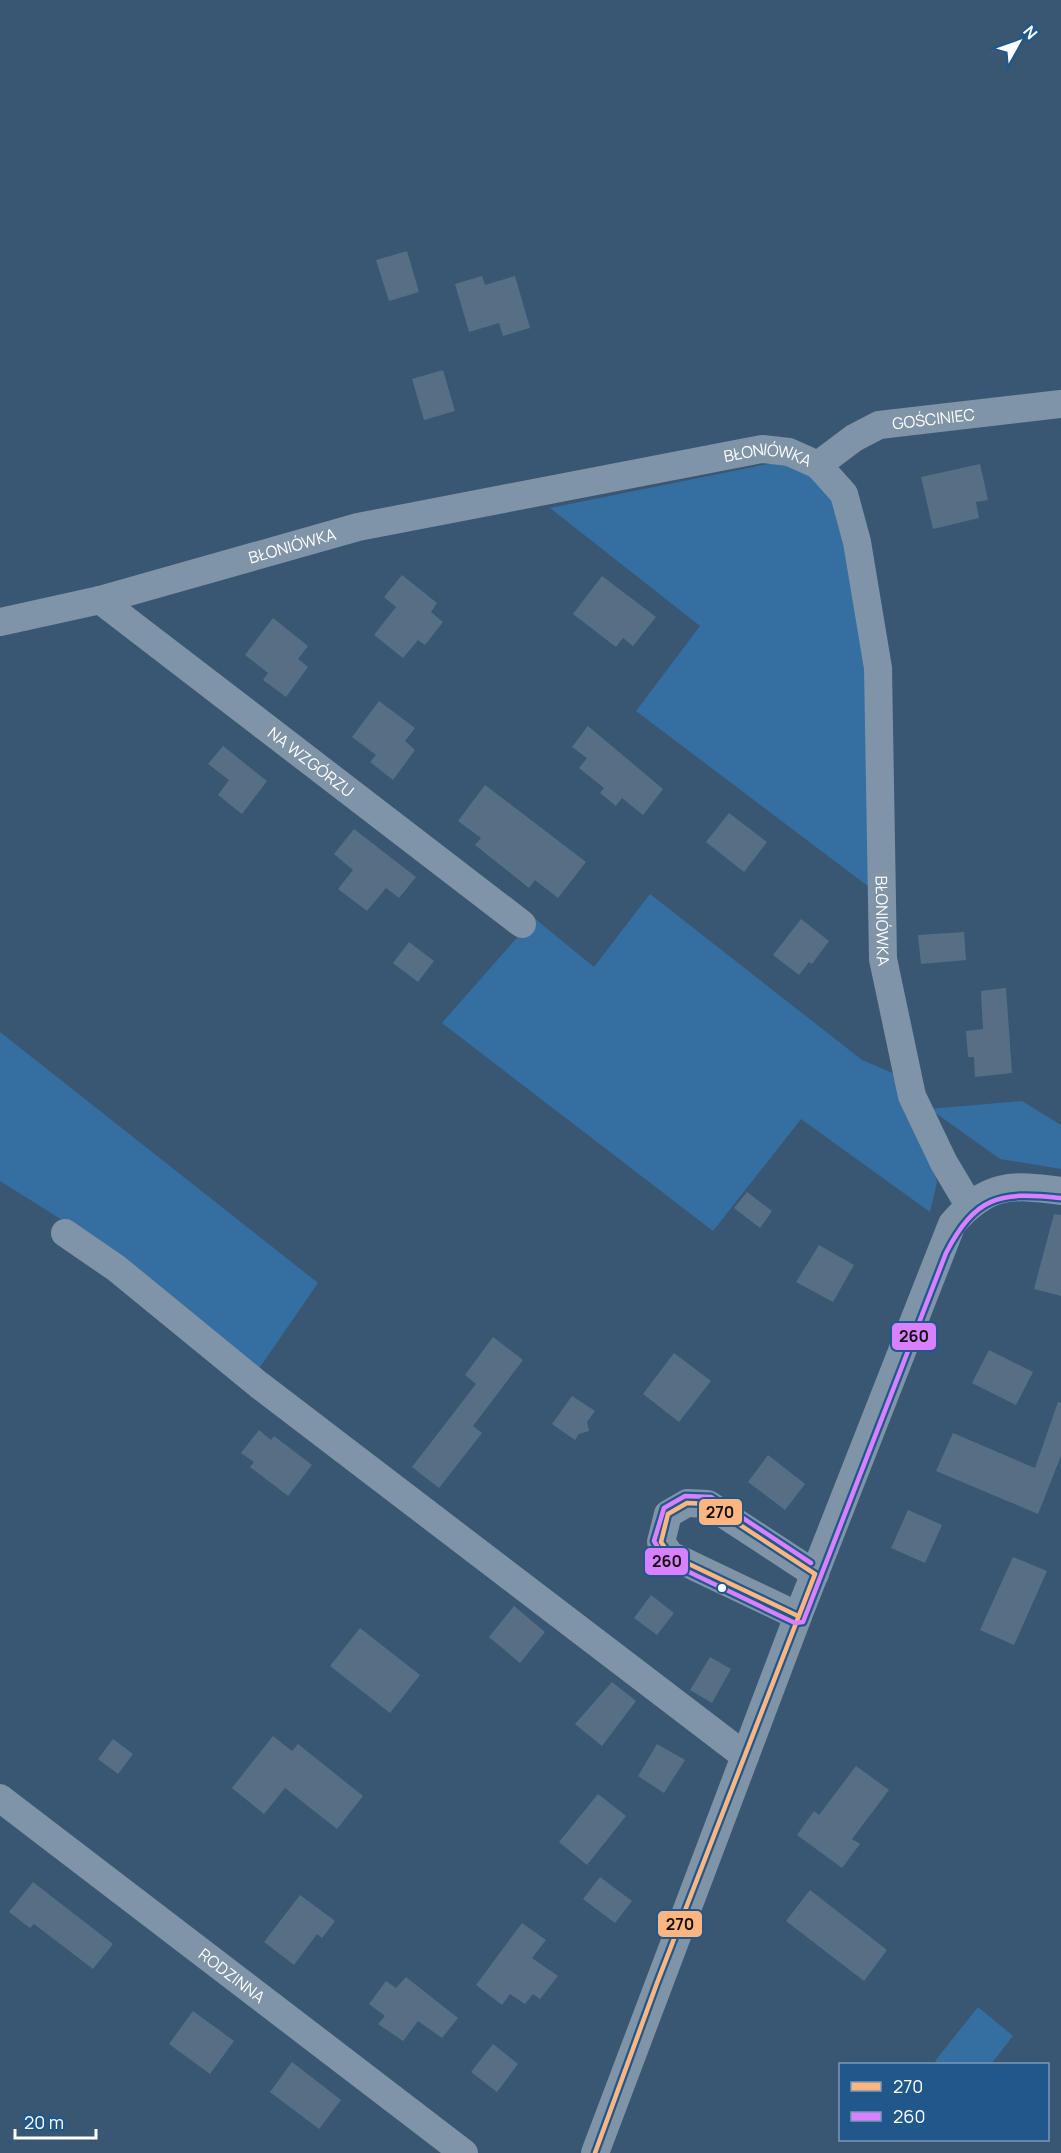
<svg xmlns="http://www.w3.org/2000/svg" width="1061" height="2153" font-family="Manrope,sans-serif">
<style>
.green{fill:#356ea1}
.building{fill:#566f85}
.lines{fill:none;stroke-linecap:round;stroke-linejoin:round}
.minor{stroke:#8094a7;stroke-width:28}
.bus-1-casing{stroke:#21588b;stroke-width:9}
.bus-2-casing{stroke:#21588b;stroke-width:9}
.bus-1{stroke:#ffb580;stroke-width:4.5}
.bus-2{stroke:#d880ff;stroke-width:4.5}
.bus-dot{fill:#fff;stroke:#21588b;stroke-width:2}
.labels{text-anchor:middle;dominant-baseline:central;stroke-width:4.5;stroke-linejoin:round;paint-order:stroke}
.street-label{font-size:16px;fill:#fff;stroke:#21588b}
.line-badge{stroke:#21588b;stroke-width:2}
.pale-badge-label{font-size:16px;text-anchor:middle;font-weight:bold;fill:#111}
</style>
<rect width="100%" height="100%" fill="#395773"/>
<path class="green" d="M 778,462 L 806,466 L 833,492 L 866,650 L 869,887 L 636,711 L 700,626 L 550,508 Z
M 650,894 L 862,1060 L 902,1077 L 937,1182 L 930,1212 L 801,1119 L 713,1231 L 442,1023 L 534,918 L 594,967 Z
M 0,1032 L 318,1283 L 258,1370 L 67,1223 L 0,1181 Z
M 1022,1101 L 1061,1125 L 1061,1169 L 1000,1159 L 930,1109 Z
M 978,2007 L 1013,2036 L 991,2064 L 939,2064 L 935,2061 Z"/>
<path class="building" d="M 407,251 L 419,292 L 389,301 L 376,260 Z
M 482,276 L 485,285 L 515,276 L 530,328 L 503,336 L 499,323 L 469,332 L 455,284 Z
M 443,370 L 455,411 L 424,420 L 412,379 Z
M 980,464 L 988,500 L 976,502 L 979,518 L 933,529 L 921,477 Z
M 402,575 L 437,603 L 431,612 L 443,622 L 425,645 L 418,640 L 403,658 L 374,635 L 396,607 L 384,597 Z
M 602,576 L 656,617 L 633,646 L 623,638 L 616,647 L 573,614 Z
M 273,618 L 308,646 L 298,659 L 308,667 L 286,697 L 263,680 L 268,673 L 245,655 Z
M 379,701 L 415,728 L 405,741 L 415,750 L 393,780 L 370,762 L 376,755 L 352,737 Z
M 588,726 L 663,789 L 643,815 L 622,798 L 616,806 L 600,793 L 604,788 L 579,768 L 587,758 L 572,747 Z
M 223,746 L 267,781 L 242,814 L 218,795 L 229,780 L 208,764 Z
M 485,785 L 586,862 L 558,898 L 535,880 L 529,888 L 475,845 L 481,838 L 458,821 Z
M 729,813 L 767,842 L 744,872 L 706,842 Z
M 354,829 L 416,877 L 399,898 L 386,888 L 367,911 L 338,889 L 353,870 L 334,854 Z
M 801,919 L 829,941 L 812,964 L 809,962 L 799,975 L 773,955 Z
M 964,932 L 966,960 L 921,964 L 918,935 Z
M 409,942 L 434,961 L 418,982 L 393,963 Z
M 1006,988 L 1012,1073 L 975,1077 L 974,1057 L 968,1057 L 966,1031 L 983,1029 L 981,991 Z
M 747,1192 L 772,1211 L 760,1228 L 734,1208 Z
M 1054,1214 L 1061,1215 L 1061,1296 L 1034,1289 Z
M 819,1245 L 854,1265 L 833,1302 L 796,1282 Z
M 493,1337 L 523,1360 L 473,1426 L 482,1433 L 439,1488 L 412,1467 L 476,1384 L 465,1375 Z
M 989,1350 L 1033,1372 L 1016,1405 L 972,1383 Z
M 674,1353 L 711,1381 L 679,1422 L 643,1394 Z
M 572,1396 L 595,1411 L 587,1422 L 589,1431 L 579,1434 L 575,1440 L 552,1424 Z
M 1058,1402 L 1061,1403 L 1061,1456 L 1038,1514 L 936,1471 L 953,1433 L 1035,1468 Z
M 259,1430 L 271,1440 L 274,1436 L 312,1465 L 288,1496 L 250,1467 L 254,1462 L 241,1453 Z
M 768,1455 L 805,1484 L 785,1510 L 748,1482 Z
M 908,1510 L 942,1525 L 925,1563 L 891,1548 Z
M 1013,1557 L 1047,1571 L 1014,1645 L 980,1630 Z
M 651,1595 L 674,1613 L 657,1635 L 634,1618 Z
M 514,1606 L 545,1632 L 520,1663 L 489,1637 Z
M 360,1628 L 420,1675 L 390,1713 L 330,1666 Z
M 710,1657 L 731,1669 L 712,1703 L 690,1690 Z
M 612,1682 L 636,1701 L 602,1746 L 575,1724 Z
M 273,1736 L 292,1751 L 298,1744 L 363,1796 L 337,1829 L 285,1788 L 264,1814 L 232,1788 Z
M 113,1739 L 133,1754 L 118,1774 L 98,1759 Z
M 657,1744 L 685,1760 L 664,1793 L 638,1776 Z
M 856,1766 L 889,1790 L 852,1839 L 860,1844 L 842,1868 L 797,1835 L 814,1811 L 819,1815 Z
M 598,1794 L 626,1816 L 587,1865 L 559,1842 Z
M 600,1877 L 632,1901 L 615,1923 L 583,1899 Z
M 33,1882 L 113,1944 L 93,1969 L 34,1924 L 30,1928 L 9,1912 Z
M 810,1890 L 887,1950 L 864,1981 L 786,1921 Z
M 300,1895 L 335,1921 L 322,1938 L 317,1934 L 294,1965 L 264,1942 Z
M 522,1923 L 546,1940 L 532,1958 L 558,1976 L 540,1999 L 533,1994 L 525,2004 L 510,1994 L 502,2005 L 476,1985 Z
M 406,1977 L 458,2018 L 442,2038 L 418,2021 L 403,2041 L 378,2024 L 385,2016 L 369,2004 L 386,1981 L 396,1988 Z
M 193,2011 L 234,2041 L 210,2074 L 169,2044 Z
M 493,2044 L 518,2064 L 497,2092 L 471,2072 Z
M 292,2062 L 341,2100 L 319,2129 L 270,2092 Z"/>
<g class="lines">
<g class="minor">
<path id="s1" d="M 818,465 L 854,438 L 879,425 L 1061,404"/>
<path id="s2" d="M 100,600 L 522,924"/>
<path id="s3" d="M 0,622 L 100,600 L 358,527 L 741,453 L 762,449 L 789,452 L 818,465 L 844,494 L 857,542 L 878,668 L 883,959 L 912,1096 L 944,1163 L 969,1205"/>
<path d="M 65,1233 L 116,1268 L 259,1385 L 745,1756"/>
<path d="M 798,1616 L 670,1555 L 661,1542 L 668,1514 L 687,1503 L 708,1504 L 815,1574"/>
<path id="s4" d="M 0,1798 L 464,2153"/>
<path d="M 595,2153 L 798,1616 L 952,1224 C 988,1183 1010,1184 1061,1191"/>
</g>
<defs>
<path id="bus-1" d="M 595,2153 L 657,1983 L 815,1574 L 708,1504 L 687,1503 L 668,1514 L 661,1542 L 670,1555 L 798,1616"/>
<path id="bus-2" d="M 811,1563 L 711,1497 L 685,1496 L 664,1508 L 654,1541 L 666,1561 L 795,1623 L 803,1622 L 946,1253 C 975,1197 999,1191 1060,1198"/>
</defs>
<use href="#bus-1" class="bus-1-casing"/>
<use href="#bus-2" class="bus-2-casing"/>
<use href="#bus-1" class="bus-1"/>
<use href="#bus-2" class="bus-2"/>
</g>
<circle class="bus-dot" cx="722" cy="1588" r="5"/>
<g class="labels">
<g class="street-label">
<text stroke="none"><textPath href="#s1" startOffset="128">GOŚCINIEC</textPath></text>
<text stroke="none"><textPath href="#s3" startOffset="788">BŁONIÓWKA</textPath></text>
<text stroke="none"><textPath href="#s3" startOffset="302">BŁONIÓWKA</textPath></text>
<text stroke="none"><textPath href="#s2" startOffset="266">NA WZGÓRZU</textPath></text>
<text stroke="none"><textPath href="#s3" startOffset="1310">BŁONIÓWKA</textPath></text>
<text stroke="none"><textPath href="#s4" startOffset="292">RODZINNA</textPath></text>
</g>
</g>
<g class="line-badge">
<rect x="891" y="1322" width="46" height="29" rx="6" fill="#d880ff"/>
<rect x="698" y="1498" width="45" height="28" rx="6" fill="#ffb580"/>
<rect x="644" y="1547" width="45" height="29" rx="6" fill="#d880ff"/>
<rect x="657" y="1910" width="46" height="28" rx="6" fill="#ffb580"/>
</g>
<g class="pale-badge-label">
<text x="914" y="1342">260</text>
<text x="720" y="1518">270</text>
<text x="667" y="1567">260</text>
<text x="680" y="1930">270</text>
</g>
<rect x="839" y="2063" width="210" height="78" fill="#21588b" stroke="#7a9bb9" stroke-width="1.5"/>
<rect x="851" y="2082" width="30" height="9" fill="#ffb580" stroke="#7a9bb9" stroke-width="1.5"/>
<text x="893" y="2093" font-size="18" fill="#ffffff">270</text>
<rect x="851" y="2112" width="30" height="9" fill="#d880ff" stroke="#7a9bb9" stroke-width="1.5"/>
<text x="893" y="2123" font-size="18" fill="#ffffff">260</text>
<g transform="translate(1019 42) rotate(50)" stroke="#21588b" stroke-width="4.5" paint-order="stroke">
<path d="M0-4.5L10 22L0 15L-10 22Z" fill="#ffffff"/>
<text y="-9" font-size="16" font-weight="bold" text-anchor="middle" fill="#ffffff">N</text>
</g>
<path d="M15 2129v9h81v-9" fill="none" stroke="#ffffff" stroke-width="3"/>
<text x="24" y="2129" font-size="18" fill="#ffffff" stroke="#21588b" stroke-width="4.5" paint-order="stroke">20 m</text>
</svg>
